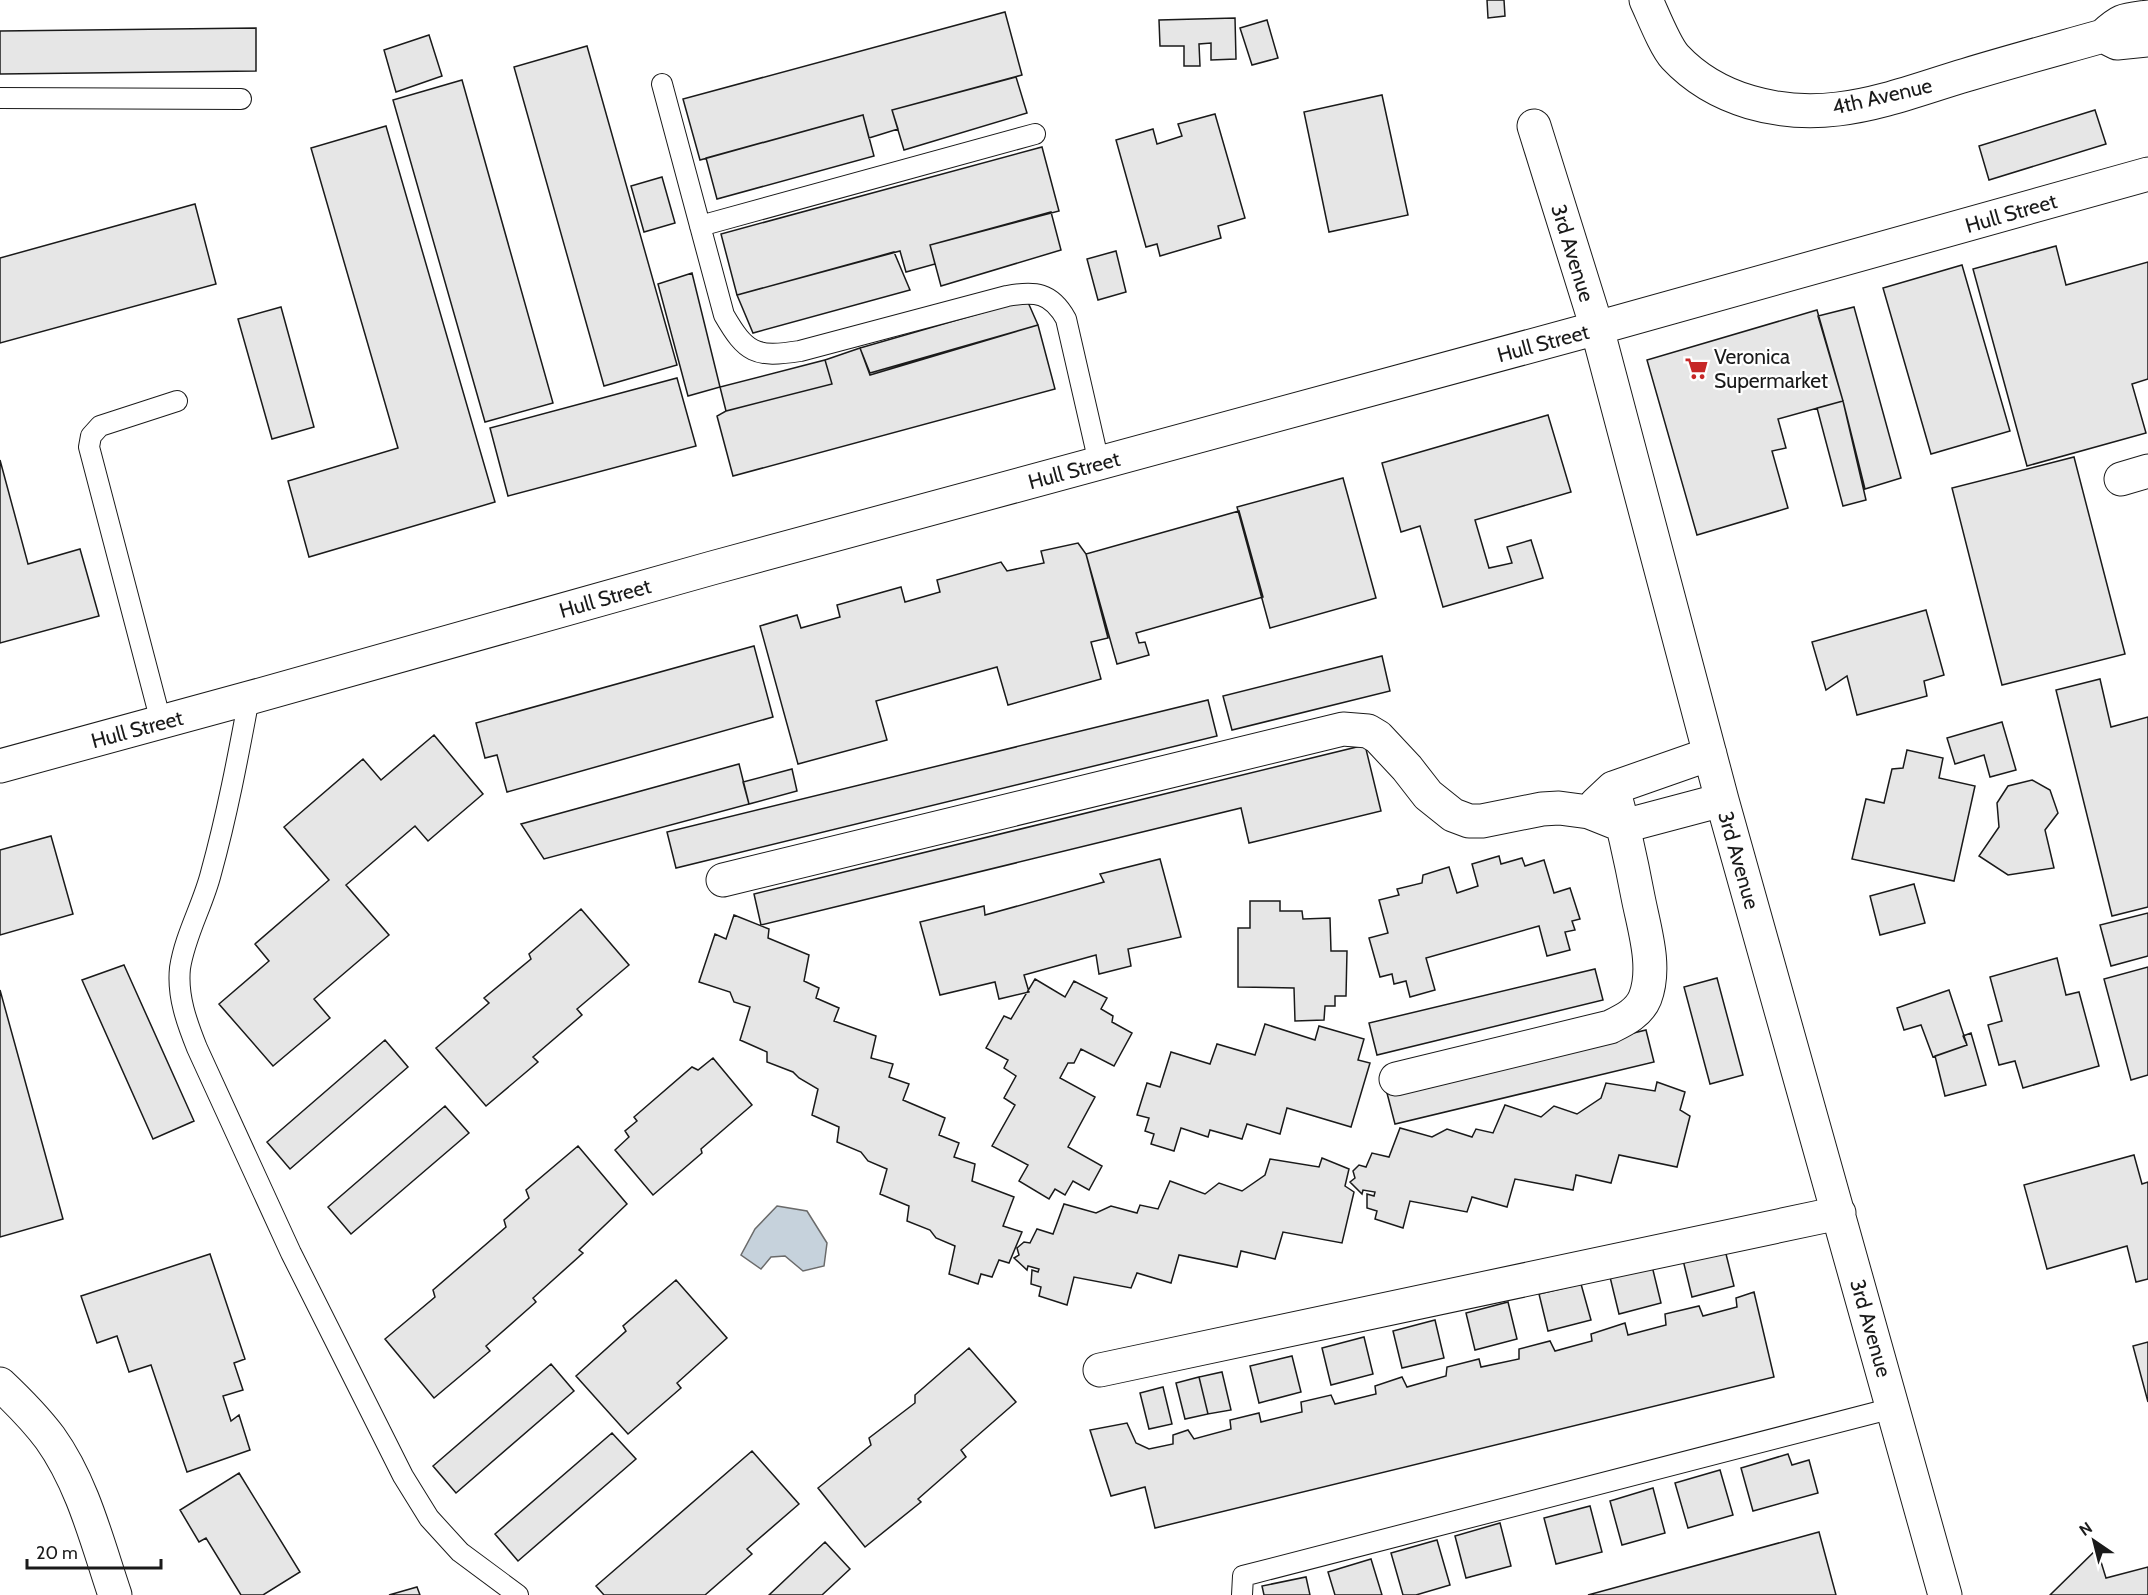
<svg xmlns="http://www.w3.org/2000/svg" width="2148" height="1595" font-family="Cabin,sans-serif">
<style>
.water{fill:#c6d2dc;stroke:#6a6a6a;stroke-width:1.5}
.building{fill:#e6e6e6;stroke:#1a1a1a;stroke-width:1.5}
.lines{fill:none;stroke-linecap:round;stroke-linejoin:round}
.lane-casing{stroke:#1a1a1a;stroke-width:22}
.street-casing{stroke:#1a1a1a;stroke-width:35}
.lane{stroke:#fff;stroke-width:20}
.street{stroke:#fff;stroke-width:33}
.labels{text-anchor:middle;dominant-baseline:central;stroke-width:4.5;stroke-linejoin:round;paint-order:stroke}
.street-label{font-size:21px;fill:#1a1a1a;stroke:#fff}
.poi-label{font-size:21px;fill:#1a1a1a;stroke:#fff;text-anchor:start}
</style>
<rect width="100%" height="100%" fill="#fff"/>
<path class="water" d="M 777,1206 L 807,1211 L 827,1243 L 824,1266 L 803,1271 L 785,1256 L 771,1257 L 761,1269 L 741,1255 L 755,1229 Z"/>
<path class="building" d="M 1487,0 L 1504,0 L 1505,16 L 1488,18 Z
M 1005,12 L 1022,75 L 892,110 L 898,129 L 869,138 L 863,115 L 700,160 L 683,99 Z
M 1235,18 L 1236,59 L 1211,60 L 1211,43 L 1199,44 L 1200,66 L 1184,66 L 1184,46 L 1160,46 L 1159,20 Z
M 1267,20 L 1278,58 L 1252,65 L 1240,28 Z
M 256,28 L 256,71 L 0,74 L 0,31 Z
M 429,35 L 442,76 L 396,92 L 384,50 Z
M 587,46 L 677,365 L 604,386 L 514,67 Z
M 1016,77 L 1027,113 L 904,150 L 892,110 Z
M 462,80 L 553,403 L 485,422 L 393,100 Z
M 1382,95 L 1408,215 L 1329,232 L 1304,112 Z
M 2095,110 L 2106,144 L 1989,180 L 1979,146 Z
M 1215,114 L 1245,218 L 1218,226 L 1221,238 L 1160,256 L 1157,244 L 1146,247 L 1116,140 L 1153,129 L 1157,144 L 1182,136 L 1178,124 Z
M 863,115 L 874,156 L 717,199 L 706,158 Z
M 386,126 L 495,502 L 309,557 L 288,481 L 398,448 L 311,148 Z
M 1042,147 L 1059,211 L 930,245 L 935,264 L 906,272 L 900,251 L 737,295 L 721,234 Z
M 662,177 L 675,223 L 644,232 L 631,186 Z
M 195,204 L 216,284 L 0,343 L 0,258 Z
M 1051,212 L 1061,250 L 941,286 L 930,245 Z
M 2056,246 L 2066,285 L 2148,262 L 2148,379 L 2132,384 L 2146,433 L 2027,466 L 1973,269 Z
M 1116,251 L 1126,292 L 1098,300 L 1087,259 Z
M 894,252 L 910,290 L 753,333 L 737,295 Z
M 1962,265 L 2010,431 L 1931,454 L 1883,288 Z
M 692,273 L 720,387 L 688,396 L 658,284 Z
M 1027,300 L 1038,325 L 870,373 L 860,348 Z
M 281,307 L 314,427 L 272,439 L 238,319 Z
M 1854,307 L 1901,478 L 1865,489 L 1843,401 L 1818,316 Z
M 1817,310 L 1843,401 L 1778,419 L 1786,448 L 1772,451 L 1788,508 L 1697,535 L 1647,360 Z
M 1038,325 L 1055,389 L 733,476 L 717,416 L 726,411 L 832,384 L 825,360 L 860,348 L 870,375 Z
M 825,360 L 832,384 L 726,411 L 720,387 Z
M 677,378 L 696,446 L 508,496 L 490,428 Z
M 1843,401 L 1866,500 L 1843,506 L 1817,408 Z
M 1548,415 L 1571,492 L 1475,520 L 1489,568 L 1512,563 L 1507,547 L 1531,540 L 1543,578 L 1443,607 L 1420,526 L 1401,532 L 1382,463 Z
M 2074,457 L 2125,654 L 2002,685 L 1952,488 Z
M 0,460 L 28,564 L 80,549 L 99,616 L 0,643 Z
M 1343,478 L 1376,598 L 1270,628 L 1237,507 Z
M 1239,511 L 1263,597 L 1136,633 L 1139,643 L 1145,642 L 1149,655 L 1117,664 L 1086,554 Z
M 1078,543 L 1086,554 L 1108,638 L 1091,642 L 1101,679 L 1008,705 L 997,667 L 876,701 L 887,740 L 798,764 L 760,626 L 797,615 L 801,628 L 840,617 L 837,605 L 901,587 L 905,602 L 940,592 L 937,580 L 1001,562 L 1007,571 L 1044,563 L 1041,551 Z
M 1926,610 L 1944,675 L 1924,681 L 1927,696 L 1857,715 L 1847,676 L 1826,690 L 1812,642 Z
M 754,646 L 773,717 L 507,792 L 497,755 L 485,758 L 476,723 Z
M 1382,656 L 1390,691 L 1232,730 L 1223,696 Z
M 2100,679 L 2111,727 L 2148,717 L 2148,907 L 2112,916 L 2056,690 Z
M 1208,700 L 1217,736 L 676,868 L 667,832 Z
M 2002,722 L 2016,770 L 1990,777 L 1984,755 L 1955,764 L 1947,738 Z
M 434,735 L 483,794 L 428,841 L 415,826 L 346,885 L 389,935 L 314,999 L 330,1018 L 273,1066 L 219,1004 L 269,961 L 255,944 L 329,880 L 284,827 L 363,759 L 381,780 Z
M 1365,745 L 1381,811 L 1249,843 L 1241,808 L 761,925 L 754,894 Z
M 1907,750 L 1943,758 L 1939,778 L 1975,786 L 1954,881 L 1852,859 L 1866,799 L 1884,803 L 1892,769 L 1903,768 Z
M 739,764 L 749,804 L 544,859 L 521,824 Z
M 792,769 L 797,791 L 749,804 L 743,782 Z
M 2032,780 L 2050,790 L 2058,813 L 2045,830 L 2054,868 L 2008,875 L 1979,856 L 1999,827 L 1997,803 L 2008,786 Z
M 51,836 L 73,914 L 0,935 L 0,850 Z
M 1499,856 L 1501,864 L 1522,858 L 1525,866 L 1544,860 L 1554,893 L 1570,888 L 1580,919 L 1572,921 L 1575,930 L 1565,932 L 1570,950 L 1547,956 L 1539,926 L 1426,958 L 1435,990 L 1410,997 L 1406,981 L 1394,984 L 1392,974 L 1380,977 L 1369,938 L 1388,933 L 1379,900 L 1399,895 L 1397,889 L 1422,883 L 1423,875 L 1449,867 L 1457,893 L 1478,886 L 1472,864 Z
M 1160,859 L 1181,937 L 1128,949 L 1131,966 L 1099,974 L 1096,955 L 1024,975 L 1029,992 L 999,999 L 995,982 L 940,995 L 920,922 L 984,906 L 985,915 L 1104,882 L 1100,874 Z
M 1914,884 L 1925,923 L 1880,935 L 1870,896 Z
M 1250,901 L 1280,901 L 1280,911 L 1302,911 L 1303,919 L 1330,918 L 1331,951 L 1347,951 L 1346,996 L 1335,996 L 1335,1006 L 1325,1006 L 1324,1020 L 1295,1021 L 1294,988 L 1238,987 L 1238,928 L 1250,928 Z
M 581,909 L 629,965 L 577,1009 L 582,1015 L 533,1057 L 538,1062 L 486,1106 L 436,1048 L 489,1003 L 484,998 L 531,959 L 529,954 Z
M 2148,913 L 2148,956 L 2111,966 L 2100,925 Z
M 734,915 L 769,929 L 768,938 L 809,955 L 804,981 L 819,988 L 816,998 L 839,1008 L 834,1021 L 876,1036 L 871,1058 L 893,1064 L 889,1077 L 909,1084 L 903,1100 L 945,1118 L 939,1135 L 959,1143 L 954,1157 L 975,1164 L 972,1181 L 1014,1197 L 1003,1226 L 1022,1232 L 1009,1263 L 999,1260 L 992,1277 L 981,1274 L 978,1284 L 949,1274 L 955,1246 L 936,1238 L 930,1230 L 907,1221 L 909,1206 L 880,1194 L 887,1169 L 868,1161 L 861,1152 L 837,1142 L 839,1127 L 812,1115 L 818,1089 L 799,1078 L 793,1072 L 767,1062 L 767,1052 L 740,1040 L 750,1007 L 734,1002 L 730,992 L 699,982 L 715,934 L 726,939 Z
M 2057,958 L 2066,995 L 2079,992 L 2099,1066 L 2023,1088 L 2015,1061 L 1999,1065 L 1988,1025 L 2002,1021 L 1990,977 Z
M 124,965 L 194,1121 L 153,1139 L 82,980 Z
M 2148,967 L 2148,1075 L 2131,1080 L 2104,979 Z
M 1595,969 L 1603,1000 L 1377,1055 L 1369,1023 Z
M 1717,978 L 1743,1075 L 1710,1084 L 1684,987 Z
M 1035,979 L 1065,997 L 1074,981 L 1107,998 L 1101,1009 L 1113,1016 L 1112,1022 L 1132,1033 L 1114,1066 L 1081,1049 L 1074,1063 L 1068,1063 L 1060,1078 L 1095,1097 L 1068,1147 L 1102,1166 L 1089,1190 L 1073,1181 L 1065,1195 L 1055,1189 L 1049,1199 L 1019,1181 L 1028,1165 L 992,1146 L 1015,1105 L 1004,1098 L 1016,1076 L 1004,1068 L 1008,1060 L 986,1048 L 1004,1016 L 1011,1019 Z
M 0,990 L 63,1219 L 0,1237 Z
M 1949,990 L 1967,1045 L 1933,1057 L 1921,1025 L 1904,1030 L 1897,1008 Z
M 1265,1024 L 1315,1040 L 1319,1026 L 1364,1039 L 1358,1060 L 1370,1063 L 1351,1127 L 1287,1108 L 1280,1134 L 1247,1124 L 1242,1139 L 1210,1130 L 1208,1137 L 1181,1128 L 1174,1151 L 1151,1144 L 1154,1134 L 1145,1131 L 1149,1118 L 1137,1115 L 1147,1083 L 1160,1087 L 1171,1052 L 1210,1064 L 1217,1044 L 1255,1055 Z
M 1646,1030 L 1654,1062 L 1395,1124 L 1387,1093 Z
M 1971,1033 L 1986,1085 L 1945,1096 L 1935,1056 L 1967,1045 L 1963,1036 Z
M 385,1040 L 408,1067 L 290,1169 L 267,1142 Z
M 713,1058 L 752,1105 L 701,1149 L 702,1153 L 653,1195 L 615,1150 L 629,1137 L 625,1131 L 637,1121 L 634,1117 L 692,1067 L 698,1070 Z
M 1657,1082 L 1685,1092 L 1680,1110 L 1690,1116 L 1677,1167 L 1619,1155 L 1611,1183 L 1576,1175 L 1573,1190 L 1515,1179 L 1507,1207 L 1472,1197 L 1467,1212 L 1410,1201 L 1403,1228 L 1375,1219 L 1377,1211 L 1367,1208 L 1367,1194 L 1374,1196 L 1375,1192 L 1363,1190 L 1362,1194 L 1350,1182 L 1355,1178 L 1353,1171 L 1359,1165 L 1366,1167 L 1372,1153 L 1389,1157 L 1400,1128 L 1432,1137 L 1447,1129 L 1472,1137 L 1476,1129 L 1493,1133 L 1505,1105 L 1541,1117 L 1554,1106 L 1577,1114 L 1601,1098 L 1606,1083 L 1655,1091 Z
M 445,1106 L 469,1133 L 351,1234 L 328,1207 Z
M 578,1146 L 627,1204 L 579,1250 L 583,1253 L 533,1298 L 536,1302 L 486,1346 L 490,1351 L 434,1398 L 385,1339 L 435,1297 L 433,1290 L 506,1227 L 504,1220 L 529,1198 L 526,1190 Z
M 2134,1155 L 2142,1184 L 2148,1182 L 2148,1279 L 2136,1282 L 2127,1246 L 2047,1269 L 2024,1185 Z
M 1322,1158 L 1349,1169 L 1345,1186 L 1354,1192 L 1342,1243 L 1283,1232 L 1275,1259 L 1241,1251 L 1237,1267 L 1179,1255 L 1171,1283 L 1137,1273 L 1131,1288 L 1074,1277 L 1067,1305 L 1039,1296 L 1041,1287 L 1031,1284 L 1032,1270 L 1038,1272 L 1039,1269 L 1028,1266 L 1027,1270 L 1014,1258 L 1019,1255 L 1017,1248 L 1024,1242 L 1030,1243 L 1037,1229 L 1053,1234 L 1064,1204 L 1096,1213 L 1111,1206 L 1137,1213 L 1140,1205 L 1158,1209 L 1170,1181 L 1205,1194 L 1219,1183 L 1242,1191 L 1265,1175 L 1270,1159 L 1319,1167 Z
M 1725,1250 L 1734,1286 L 1692,1297 L 1683,1260 Z
M 210,1254 L 245,1359 L 234,1363 L 243,1390 L 223,1396 L 231,1421 L 239,1415 L 250,1450 L 187,1472 L 151,1365 L 129,1372 L 117,1336 L 97,1343 L 81,1296 Z
M 1652,1266 L 1661,1303 L 1619,1314 L 1610,1277 Z
M 676,1280 L 727,1338 L 677,1383 L 681,1388 L 628,1434 L 576,1376 L 626,1331 L 623,1326 Z
M 1581,1284 L 1591,1320 L 1548,1331 L 1539,1294 Z
M 1754,1292 L 1774,1377 L 1155,1528 L 1145,1487 L 1111,1496 L 1090,1430 L 1127,1423 L 1136,1443 L 1149,1449 L 1173,1444 L 1173,1435 L 1188,1430 L 1194,1439 L 1231,1429 L 1230,1420 L 1259,1413 L 1261,1422 L 1302,1412 L 1301,1402 L 1331,1395 L 1335,1404 L 1376,1394 L 1375,1386 L 1402,1377 L 1407,1387 L 1446,1376 L 1447,1367 L 1479,1359 L 1481,1367 L 1519,1359 L 1519,1349 L 1550,1341 L 1555,1351 L 1592,1341 L 1591,1334 L 1625,1323 L 1628,1335 L 1666,1325 L 1665,1314 L 1699,1306 L 1703,1316 L 1737,1307 L 1736,1298 Z
M 1508,1302 L 1517,1339 L 1475,1350 L 1466,1313 Z
M 1435,1320 L 1444,1358 L 1402,1368 L 1393,1331 Z
M 1364,1337 L 1373,1374 L 1331,1385 L 1322,1348 Z
M 2148,1342 L 2148,1402 L 2133,1346 Z
M 969,1348 L 1016,1402 L 961,1450 L 966,1457 L 918,1499 L 921,1502 L 865,1547 L 818,1488 L 871,1445 L 869,1438 L 915,1403 L 915,1395 Z
M 1292,1356 L 1301,1392 L 1259,1403 L 1250,1366 Z
M 551,1364 L 574,1391 L 456,1493 L 433,1466 Z
M 1222,1372 L 1231,1410 L 1208,1414 L 1199,1377 Z
M 1199,1377 L 1208,1414 L 1185,1419 L 1176,1383 Z
M 1163,1387 L 1172,1424 L 1149,1429 L 1140,1393 Z
M 612,1433 L 636,1459 L 518,1561 L 495,1534 Z
M 752,1451 L 799,1504 L 747,1549 L 752,1554 L 705,1595 L 604,1595 L 596,1586 Z
M 1788,1454 L 1792,1465 L 1809,1460 L 1818,1493 L 1753,1511 L 1741,1468 Z
M 1720,1470 L 1733,1515 L 1688,1528 L 1675,1483 Z
M 239,1473 L 300,1572 L 263,1595 L 241,1595 L 206,1538 L 199,1542 L 180,1510 Z
M 1653,1488 L 1665,1533 L 1622,1545 L 1610,1501 Z
M 1590,1506 L 1602,1552 L 1556,1564 L 1544,1518 Z
M 1500,1523 L 1511,1566 L 1466,1578 L 1455,1536 Z
M 1819,1532 L 1836,1595 L 1588,1595 Z
M 1437,1540 L 1450,1585 L 1416,1595 L 1403,1595 L 1391,1553 Z
M 825,1542 L 850,1569 L 822,1595 L 769,1595 Z
M 2097,1549 L 2106,1578 L 2148,1567 L 2148,1595 L 2050,1595 Z
M 1371,1559 L 1382,1595 L 1335,1595 L 1328,1572 Z
M 1306,1577 L 1310,1595 L 1264,1595 L 1262,1586 Z
M 417,1587 L 420,1595 L 389,1595 Z"/>
<g class="lines">
<defs>
<path id="lane" d="M 662,84 L 724,315 C 746,353 755,358 800,351 L 1007,296 C 1035,291 1051,292 1066,319 L 1099,463
M 0,98 L 241,99
M 700,226 L 1035,134
M 249,698 C 238,757 227,815 211,873 C 203,905 185,935 180,968 C 177,996 187,1023 197,1048 L 291,1253 L 403,1476 L 429,1518 L 460,1552 L 518,1595
M 161,722 L 89,447 L 91,436 L 100,426 L 177,401
M 1242,1595 L 1243,1576 L 1893,1408"/>
<path id="street" d="M 1646,0 C 1653,15 1665,46 1675,57 C 1716,101 1780,116 1838,109 C 1882,104 1925,87 1966,75 C 2012,61 2057,49 2103,36 C 2121,19 2124,20 2148,17
M 2103,36 L 2117,43 L 2148,40
M 1534,126 L 1597,328 L 1722,800 L 1945,1595
M 2121,479 L 2148,471
M 0,766 L 249,698 L 712,568 L 1597,328 L 2148,174
M 1596,804 L 1613,788 L 1710,754
M 723,880 L 1343,729 L 1368,731 L 1378,737 L 1407,768 L 1428,795 L 1453,815 L 1469,821 L 1482,821 L 1542,809 L 1559,808 L 1589,812 L 1624,826 L 1722,800
M 1396,1079 L 1610,1027 C 1624,1020 1639,1013 1645,998 C 1657,967 1644,928 1638,897 C 1631,860 1623,824 1613,788
M 1100,1370 L 1839,1213
M 0,1384 C 18,1401 35,1418 50,1438 C 83,1484 97,1542 115,1595"/>
</defs>
<use href="#lane" class="lane-casing"/>
<use href="#street" class="street-casing"/>
<use href="#lane" class="lane"/>
<use href="#street" class="street"/>
</g>
<defs>
<symbol id="supermarket-bare" viewBox="-9 -9 18 18"><path d="M-6-5.5h2.5l.6 2H6L4.5 2H-2.5L-4.4-4H-6ZM-1.5 3.2a1.3 1.3 0 1 0 .1 0ZM3 3.2a1.3 1.3 0 1 0 .1 0Z" fill="#c62828" stroke="#fff" stroke-width="2.5" paint-order="stroke"/></symbol>
</defs>
<g fill-rule="evenodd">
<use href="#supermarket-bare" x="1680" y="352" width="33" height="33"/>
</g>
<g class="labels">
<g class="street-label">
<text transform="translate(1882 96) rotate(-13)">4th Avenue</text>
<text transform="translate(2011 213) rotate(-16)">Hull Street</text>
<text transform="translate(1573 253) rotate(73)">3rd Avenue</text>
<text transform="translate(1543 343) rotate(-15)">Hull Street</text>
<text transform="translate(1074 470) rotate(-15)">Hull Street</text>
<text transform="translate(605 598) rotate(-16)">Hull Street</text>
<text transform="translate(137 729) rotate(-15)">Hull Street</text>
<text transform="translate(1739 860) rotate(74)">3rd Avenue</text>
<text transform="translate(1871 1328) rotate(74)">3rd Avenue</text>
</g>
<g class="poi-label">
<text x="1714" y="356">Veronica<tspan x="1714" dy="24">Supermarket</tspan></text>
</g>
</g>
<g transform="translate(2094 1541) rotate(325)" stroke="#ffffff" stroke-width="4.5" paint-order="stroke">
<path d="M0-4.5L10 22L0 15L-10 22Z" fill="#1a1a1a"/>
<text y="-9" font-size="16" font-weight="bold" text-anchor="middle" fill="#1a1a1a">N</text>
</g>
<path d="M27 1559v9h134v-9" fill="none" stroke="#1a1a1a" stroke-width="3"/>
<text x="36" y="1559" font-size="18" fill="#1a1a1a" stroke="#ffffff" stroke-width="4.5" paint-order="stroke">20 m</text>
</svg>
